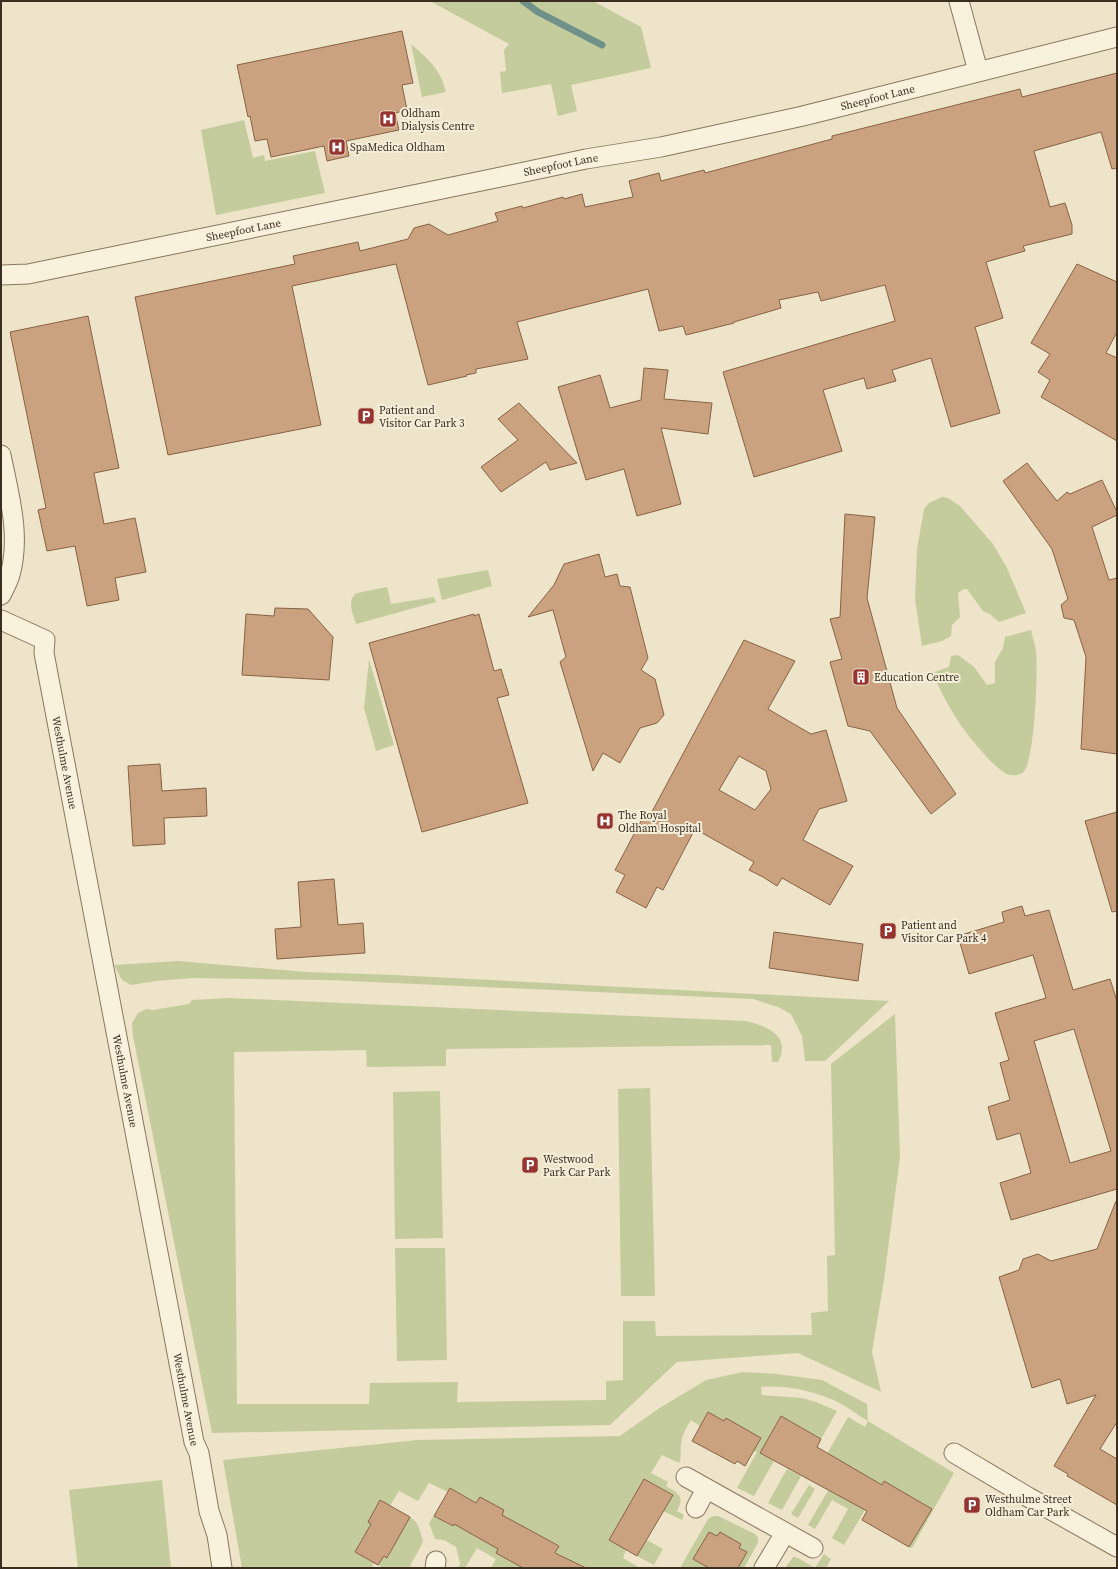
<svg xmlns="http://www.w3.org/2000/svg" width="1118" height="1569" font-family="'Source Serif 4',serif">
<style>
.green{fill:#c4cc9d}
.lines{fill:none;stroke-linecap:round;stroke-linejoin:round}
.stream{stroke:#70908a;stroke-width:7}
.building{fill:#caa280;stroke:#886244;fill-rule:evenodd}
.street-casing{stroke:#89775e;stroke-width:21}
.street{stroke:#f8f1dc;stroke-width:19}
.labels{text-anchor:middle;dominant-baseline:central;stroke-width:4;stroke-linejoin:round;paint-order:stroke}
.street-label{font-size:11px;fill:#3a2e21;stroke:#f5eed8}
.poi-label{font-size:11px;fill:#3a2e21;stroke:#f5eed8;text-anchor:start}
</style>
<rect width="100%" height="100%" fill="#ede4c9"/>
<path class="green" d="M 430,1 L 593,1 L 641,27 L 651,68 L 571,85 L 577,111 L 558,116 L 551,84 L 502,93 L 500,72 L 506,71 L 504,50 L 509,44 Z
M 411,44 C 429,60 440,68 446,92 L 422,97 Z
M 244,120 L 253,158 L 264,155 L 265,161 L 315,151 L 325,193 L 216,215 L 201,130 Z
M 942,497 L 948,498 L 960,506 L 993,544 L 1007,568 L 1026,613 L 999,622 L 991,615 L 983,611 L 967,589 L 964,589 L 958,593 L 960,617 L 952,625 L 951,636 L 942,641 L 922,646 L 915,599 L 917,549 L 924,509 L 929,503 Z
M 488,570 L 492,586 L 442,600 L 437,579 Z
M 387,587 L 391,604 L 434,597 L 436,602 L 356,624 C 353,614 346,600 357,593 Z
M 1031,630 C 1032,637 1035,644 1036,651 C 1038,670 1035,758 1024,771 C 1021,775 1015,776 1010,775 C 997,773 966,733 958,721 C 948,706 940,689 932,673 L 949,667 L 951,656 L 958,655 L 974,667 L 987,685 L 995,683 L 995,662 L 1003,648 L 1005,637 Z
M 369,659 L 394,745 L 376,751 L 364,708 Z
M 178,961 L 306,972 L 394,975 L 889,1001 L 825,1061 L 805,1061 L 802,1036 L 791,1014 L 778,1007 L 753,999 L 328,980 L 192,978 L 156,981 L 131,985 L 122,980 L 114,965 Z
M 229,998 L 746,1021 C 767,1026 792,1036 778,1062 L 772,1062 L 771,1045 L 446,1049 L 446,1066 L 367,1067 L 366,1050 L 234,1052 L 237,1404 L 369,1404 L 370,1383 L 458,1382 L 457,1402 L 606,1400 L 606,1381 L 623,1380 L 623,1321 L 655,1321 L 656,1336 L 812,1335 L 811,1313 L 828,1311 L 827,1256 L 835,1255 L 831,1064 L 895,1014 L 900,1157 L 884,1280 L 872,1352 L 881,1392 L 798,1353 L 677,1362 L 610,1425 L 212,1433 L 133,1036 L 132,1023 L 138,1013 L 146,1009 L 153,1010 L 189,1004 L 192,1000 Z
M 650,1088 L 655,1296 L 621,1296 L 618,1089 Z
M 440,1091 L 443,1238 L 395,1239 L 393,1092 Z
M 395,1248 L 445,1248 L 447,1360 L 397,1361 Z
M 743,1372 L 777,1374 L 822,1380 L 867,1404 L 868,1421 L 954,1473 L 912,1548 L 909,1547 L 931,1509 L 884,1481 L 867,1511 L 865,1510 L 844,1545 L 832,1538 L 848,1509 L 832,1500 L 815,1529 L 808,1525 L 829,1489 L 863,1508 L 877,1482 L 827,1454 L 848,1417 L 865,1427 L 868,1421 C 856,1414 844,1404 831,1399 C 809,1390 784,1385 761,1387 L 762,1395 L 802,1398 L 816,1402 L 837,1411 L 821,1439 L 781,1416 L 760,1453 L 774,1461 L 754,1496 L 737,1488 L 757,1452 L 754,1451 L 761,1438 L 726,1418 L 724,1421 L 708,1412 L 700,1426 L 691,1420 C 686,1428 682,1435 681,1444 C 680,1451 682,1456 679,1463 L 662,1455 L 651,1473 L 668,1482 L 666,1486 C 679,1494 685,1496 677,1511 L 684,1515 L 682,1520 L 663,1511 L 673,1494 L 644,1479 L 636,1494 L 626,1550 L 623,1558 L 640,1568 L 550,1568 L 559,1546 L 537,1534 L 523,1568 L 491,1568 L 496,1559 L 477,1548 L 465,1568 L 459,1568 L 460,1563 L 456,1547 L 444,1540 L 435,1539 L 429,1523 L 436,1512 L 441,1520 L 452,1526 L 453,1524 L 462,1528 L 501,1515 L 504,1510 L 480,1497 L 477,1503 L 450,1488 L 448,1492 L 429,1483 L 418,1501 L 399,1491 L 390,1506 L 380,1500 L 368,1522 L 371,1524 L 355,1552 L 374,1563 L 371,1568 L 242,1568 L 223,1460 L 418,1440 L 620,1436 L 658,1409 L 706,1380 Z
M 787,1469 L 801,1476 L 782,1510 L 768,1503 Z
M 162,1480 L 171,1568 L 78,1568 L 69,1490 Z
M 809,1485 L 815,1489 L 798,1518 L 791,1514 Z
M 713,1516 L 718,1516 L 755,1534 L 758,1538 L 758,1543 L 744,1568 L 738,1568 L 747,1552 L 739,1548 L 741,1544 L 720,1532 L 717,1536 L 709,1532 L 693,1559 L 709,1568 L 680,1568 L 708,1519 Z
M 410,1517 C 419,1522 420,1532 423,1542 L 409,1568 L 384,1568 L 378,1565 L 384,1556 L 388,1558 L 394,1546 L 390,1543 L 403,1528 Z
M 647,1540 L 663,1549 L 654,1565 L 637,1556 Z
M 824,1554 L 831,1559 L 826,1568 L 785,1568 L 793,1557 L 798,1558 L 815,1568 Z"/>
<g class="lines">
<path class="stream" d="M 523,1 L 538,12 L 602,45"/>
</g>
<path class="building" d="M 402,31 L 413,83 L 402,85 L 407,110 L 395,113 L 399,130 L 346,141 L 349,156 L 327,161 L 324,146 L 271,157 L 267,139 L 255,141 L 250,116 L 248,117 L 237,65 Z
M 1117,73 L 1117,168 L 1112,169 L 1101,132 L 1034,151 L 1050,207 L 1065,203 L 1072,225 L 1072,234 L 1023,246 L 1025,251 L 986,262 L 1003,318 L 975,327 L 1000,413 L 951,427 L 931,358 L 892,370 L 896,381 L 867,389 L 864,378 L 823,390 L 842,451 L 754,477 L 723,372 L 895,321 L 885,285 L 821,301 L 818,292 L 779,300 L 781,308 L 734,322 L 734,323 L 686,335 L 683,326 L 659,331 L 648,289 L 517,322 L 528,359 L 476,369 L 476,373 L 466,375 L 467,376 L 428,385 L 396,264 L 292,286 L 321,425 L 168,455 L 135,297 L 295,264 L 293,256 L 358,242 L 360,251 L 408,239 L 414,228 L 429,224 L 448,235 L 498,221 L 495,213 L 522,206 L 523,208 L 563,197 L 564,199 L 582,194 L 585,207 L 633,197 L 629,181 L 659,173 L 661,181 L 704,170 L 705,173 L 832,139 L 832,136 L 1020,89 L 1022,97 Z
M 1077,264 L 1117,282 L 1117,332 L 1106,353 L 1117,358 L 1117,441 L 1041,397 L 1050,380 L 1038,372 L 1050,354 L 1031,343 Z
M 88,316 L 119,468 L 94,473 L 104,524 L 135,518 L 146,572 L 115,578 L 119,600 L 87,606 L 75,546 L 47,551 L 38,510 L 46,508 L 10,332 Z
M 644,368 L 668,370 L 664,399 L 712,403 L 708,434 L 661,428 L 681,504 L 637,516 L 624,469 L 586,480 L 558,387 L 600,375 L 610,408 L 641,400 Z
M 519,403 L 577,463 L 550,470 L 546,462 L 501,492 L 481,467 L 518,440 L 498,419 Z
M 1027,463 L 1057,501 L 1067,492 L 1070,494 L 1102,480 L 1117,512 L 1117,515 L 1092,527 L 1109,580 L 1117,578 L 1117,754 L 1081,749 L 1086,657 L 1074,620 L 1064,618 L 1061,605 L 1068,599 L 1052,549 L 1003,481 Z
M 845,514 L 875,517 L 867,598 L 897,708 L 956,794 L 931,814 L 870,731 L 848,726 L 830,662 L 842,659 L 830,619 L 840,617 Z
M 599,554 L 605,577 L 617,574 L 620,586 L 630,587 L 648,658 L 641,670 L 655,679 L 664,715 L 657,723 L 640,728 L 620,763 L 603,753 L 593,771 L 560,662 L 566,657 L 553,610 L 528,617 L 554,585 L 564,564 Z
M 275,608 L 308,609 L 333,637 L 329,680 L 242,675 L 246,614 L 274,616 Z
M 474,614 L 474,616 L 479,614 L 494,671 L 501,669 L 509,695 L 497,698 L 528,803 L 422,832 L 369,643 Z
M 744,640 L 795,661 L 768,709 L 811,734 L 826,730 L 847,801 L 819,809 L 803,840 L 853,866 L 830,905 L 782,878 L 777,886 L 763,877 L 749,870 L 754,862 L 695,829 L 663,890 L 657,887 L 646,908 L 616,892 L 625,875 L 615,870 L 642,819 L 647,821 ZM 739,756 L 766,771 L 771,789 L 755,810 L 719,790 Z
M 160,764 L 162,791 L 206,788 L 207,816 L 164,818 L 165,844 L 133,846 L 128,766 Z
M 1117,812 L 1117,911 L 1112,912 L 1085,821 Z
M 334,879 L 338,925 L 363,923 L 365,953 L 277,959 L 275,929 L 301,927 L 298,882 Z
M 1022,906 L 1025,916 L 1049,910 L 1073,990 L 1110,979 L 1117,1001 L 1117,1189 L 1011,1220 L 1000,1183 L 1031,1173 L 1020,1133 L 997,1140 L 988,1107 L 1010,1100 L 1000,1063 L 1009,1060 L 995,1013 L 1046,998 L 1033,955 L 969,974 L 958,936 L 1004,922 L 1002,912 ZM 1074,1029 L 1111,1151 L 1070,1163 L 1034,1041 Z
M 774,932 L 863,944 L 858,981 L 769,968 Z
M 1116,1201 L 1117,1201 L 1117,1422 L 1100,1449 L 1117,1459 L 1117,1505 L 1067,1476 L 1068,1474 L 1054,1466 L 1096,1395 L 1067,1404 L 1060,1379 L 1032,1388 L 999,1277 L 1019,1270 L 1023,1259 L 1038,1254 L 1051,1261 L 1097,1249 Z
M 708,1412 L 724,1421 L 726,1418 L 761,1438 L 745,1466 L 737,1461 L 735,1464 L 692,1441 Z
M 781,1416 L 821,1439 L 817,1447 L 882,1485 L 884,1481 L 932,1509 L 909,1547 L 862,1520 L 867,1511 L 760,1453 Z
M 644,1479 L 673,1495 L 637,1556 L 609,1540 Z
M 450,1488 L 476,1503 L 480,1497 L 504,1510 L 502,1515 L 559,1546 L 555,1553 L 586,1568 L 523,1568 L 496,1553 L 498,1549 L 454,1524 L 453,1526 L 434,1516 Z
M 380,1500 L 410,1517 L 387,1558 L 384,1556 L 378,1565 L 355,1552 L 371,1524 L 368,1522 Z
M 709,1532 L 717,1536 L 720,1532 L 741,1544 L 739,1548 L 747,1552 L 738,1568 L 709,1568 L 693,1559 Z"/>
<g class="lines">
<defs>
<g id="street">
<path d="M 959,1 L 978,71"/>
<path id="s1" d="M 1,275 L 28,274 L 491,179 L 586,159 L 661,147 L 803,116 L 1117,37"/>
<path d="M 1,455 C 9,495 21,535 10,575 C 8,582 4,589 1,595"/>
<path id="s2" d="M 1,620 L 45,640 L 44,653 L 194,1442 L 199,1453 L 209,1511 L 217,1535 L 222,1568"/>
<path d="M 954,1453 L 1028,1497 L 1117,1547"/>
<path d="M 686,1477 L 813,1548"/>
<path d="M 696,1508 L 706,1489"/>
<path d="M 435,1568 L 436,1561"/>
<path d="M 764,1568 L 785,1533"/>
</g>
</defs>
<use href="#street" class="street-casing"/>
<use href="#street" class="street"/>
</g>
<defs>
<symbol id="hospital-square" viewBox="-11 -11 22 22"><rect x="-9" y="-9" width="18" height="18" rx="4" fill="#963430" stroke="#f5eed8"/><path d="M-5-5h3v3.5h4V-5h3V5h-3V1.5h-4V5h-3Z" fill="#fff"/></symbol>
<symbol id="parking-square" viewBox="-11 -11 22 22"><rect x="-9" y="-9" width="18" height="18" rx="4" fill="#963430" stroke="#f5eed8"/><path d="M-3.5-5.5H1a3.5 3.5 0 0 1 0 7H-1V5.5H-3.5ZM-1-3.4V-.6H.8a1.4 1.4 0 0 0 0-2.8Z" fill="#fff"/></symbol>
<symbol id="building-square" viewBox="-11 -11 22 22"><rect x="-9" y="-9" width="18" height="18" rx="4" fill="#963430" stroke="#f5eed8"/><path d="M-4-6H4V6H1V3H-1V6H-4ZM-2.5-4.3h1.7v1.8h-1.7ZM.8-4.3h1.7v1.8H.8ZM-2.5-1h1.7V.8h-1.7ZM.8-1h1.7V.8H.8Z" fill="#fff"/></symbol>
</defs>
<g fill-rule="evenodd">
<use href="#hospital-square" x="378" y="109" width="20" height="20"/>
<use href="#hospital-square" x="327" y="137" width="20" height="20"/>
<use href="#parking-square" x="356" y="406" width="20" height="20"/>
<use href="#building-square" x="851" y="667" width="20" height="20"/>
<use href="#hospital-square" x="595" y="811" width="20" height="20"/>
<use href="#parking-square" x="878" y="921" width="20" height="20"/>
<use href="#parking-square" x="520" y="1155" width="20" height="20"/>
<use href="#parking-square" x="962" y="1495" width="20" height="20"/>
</g>
<g class="labels">
<g class="street-label">
<text stroke="none"><textPath href="#s1" startOffset="895">Sheepfoot Lane</textPath></text>
<text stroke="none"><textPath href="#s1" startOffset="571">Sheepfoot Lane</textPath></text>
<text stroke="none"><textPath href="#s1" startOffset="247">Sheepfoot Lane</textPath></text>
<text stroke="none"><textPath href="#s2" startOffset="173">Westhulme Avenue</textPath></text>
<text stroke="none"><textPath href="#s2" startOffset="497">Westhulme Avenue</textPath></text>
<text stroke="none"><textPath href="#s2" startOffset="821">Westhulme Avenue</textPath></text>
</g>
<g class="poi-label">
<text x="401" y="113">Oldham<tspan x="401" dy="13">Dialysis Centre</tspan></text>
<text x="350" y="147">SpaMedica Oldham</text>
<text x="379" y="410">Patient and<tspan x="379" dy="13">Visitor Car Park 3</tspan></text>
<text x="874" y="677">Education Centre</text>
<text x="618" y="815">The Royal<tspan x="618" dy="13">Oldham Hospital</tspan></text>
<text x="901" y="925">Patient and<tspan x="901" dy="13">Visitor Car Park 4</tspan></text>
<text x="543" y="1159">Westwood<tspan x="543" dy="13">Park Car Park</tspan></text>
<text x="985" y="1499">Westhulme Street<tspan x="985" dy="13">Oldham Car Park</tspan></text>
</g>
</g>
<rect width="1118" height="1569" fill="none" stroke="#3a2e21" stroke-width="4"/>
</svg>
